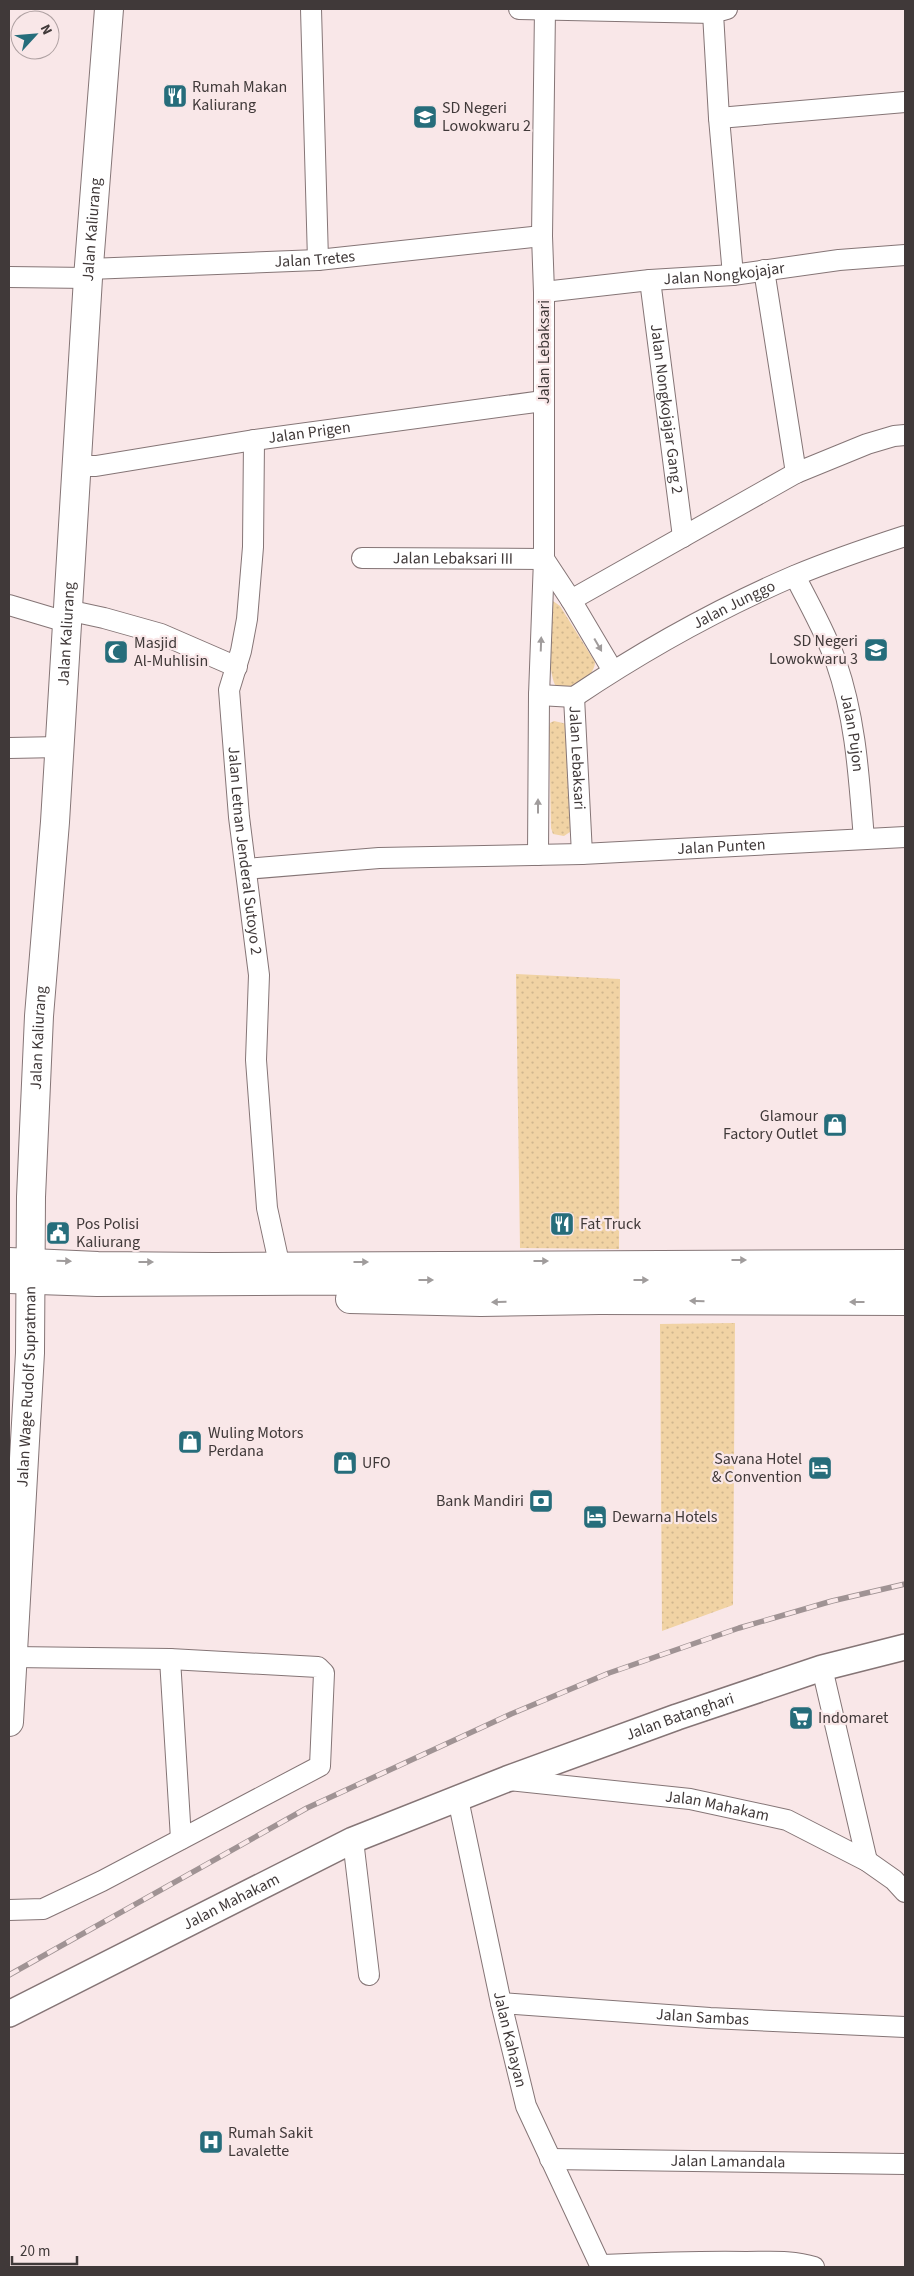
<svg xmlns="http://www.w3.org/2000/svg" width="914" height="2276" font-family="'Source Sans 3',sans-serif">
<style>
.grass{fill:url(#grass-dots)}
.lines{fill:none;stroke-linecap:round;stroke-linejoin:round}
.minor-casing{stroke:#857576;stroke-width:22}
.tertiary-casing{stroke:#857576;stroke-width:28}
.secondary-casing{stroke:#857576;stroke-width:30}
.primary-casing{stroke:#857576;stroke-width:30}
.minor{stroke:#fff;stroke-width:20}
.tertiary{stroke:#fff;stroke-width:25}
.secondary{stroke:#fff;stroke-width:28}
.primary{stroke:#fff;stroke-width:28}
.rail-casing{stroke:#a09394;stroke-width:5.5}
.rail{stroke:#f9e7e8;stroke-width:4;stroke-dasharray:11;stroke-linecap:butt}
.oneway{fill:#a09c9c}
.labels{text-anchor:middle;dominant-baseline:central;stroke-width:4.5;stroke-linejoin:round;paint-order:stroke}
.poi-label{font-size:16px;fill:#403939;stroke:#f9e7e8;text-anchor:start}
.street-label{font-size:16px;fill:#403939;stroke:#f9e7e8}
</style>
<defs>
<pattern id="grass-dots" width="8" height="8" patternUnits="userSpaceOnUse" patternTransform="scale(1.25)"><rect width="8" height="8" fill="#f1d3a4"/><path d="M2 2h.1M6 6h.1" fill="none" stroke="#d0b68e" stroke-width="1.8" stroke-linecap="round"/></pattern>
</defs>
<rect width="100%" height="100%" fill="#f9e7e8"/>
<path class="grass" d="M 553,601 L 560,606 L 595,662 C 595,677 572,689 558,689 C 546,678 550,620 551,602 Z
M 554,721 L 567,724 L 572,824 L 570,832 L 564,836 L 553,834 L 551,828 L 549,728 L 550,723 Z
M 516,974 L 620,979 L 619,1249 L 520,1248 Z
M 735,1323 L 733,1605 L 662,1631 L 660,1324 Z"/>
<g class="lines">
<defs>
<g id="minor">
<path d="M 311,9 L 318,260"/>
<path d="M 519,9 L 713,13"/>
<path d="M 727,9 L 713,13 L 719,118 L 733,275"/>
<path d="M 719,118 L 905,102"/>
<path id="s1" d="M 89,269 L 318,260 L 542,236"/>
<path d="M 764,270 L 796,473"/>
<path d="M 9,277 L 88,278"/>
<path id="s2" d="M 650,280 L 683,537"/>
<path id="s3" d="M 544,292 L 650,280 L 733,275 L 839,260 L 905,255"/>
<path id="s4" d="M 254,440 L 253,547 L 247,619 L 241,651 L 229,690 L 239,817 L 259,975 L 256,1060 L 267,1208 L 279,1263"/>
<path id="s5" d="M 76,466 L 96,466 L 254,440 L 543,401"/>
<path id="s6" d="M 362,558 L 544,559"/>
<path d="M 544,559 L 571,600 L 613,671"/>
<path id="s7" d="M 795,576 C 809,604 826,633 836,662 C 856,719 859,779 864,839"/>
<path d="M 571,600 L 796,473 L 867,444 L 894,436 L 905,435"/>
<path d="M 9,605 L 66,622"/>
<path d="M 67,610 L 104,618 L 161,634 L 237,667"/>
<path d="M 539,695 L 574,697"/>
<path id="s8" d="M 574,697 C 641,652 720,608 794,576 C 830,561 868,548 905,536"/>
<path id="s9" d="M 574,697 L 582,854"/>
<path d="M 9,748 L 60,747"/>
<path d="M 538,855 L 539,695 L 544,559 L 544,292 L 542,236 L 545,9"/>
<path id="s10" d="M 246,869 L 379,858 L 582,854 L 905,837"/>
<path d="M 9,1258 L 98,1262 L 214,1263 L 905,1260"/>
<path d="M 170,1659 L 181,1839"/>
<path d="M 822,1668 L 867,1861"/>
<path id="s11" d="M 509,1780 L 690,1799 L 787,1820 L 867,1861 L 894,1880 L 905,1892"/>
<path id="s12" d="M 458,1799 L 501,2003 L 526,2106 L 601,2267"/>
<path d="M 353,1840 L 369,1975"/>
<path d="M 9,1910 L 43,1909 L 102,1881 L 320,1766 L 324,1673 L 318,1667 L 170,1659 L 13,1657"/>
<path id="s13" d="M 501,2003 L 710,2018 L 905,2027"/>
<path id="s14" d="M 550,2159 L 905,2164"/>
<path d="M 601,2265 C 650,2263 698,2261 746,2262 C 769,2262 793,2260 814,2267"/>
</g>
<g id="tertiary">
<path id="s15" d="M 9,2014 L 353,1840 L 507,1779 L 677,1717 L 822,1668 L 905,1647"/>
</g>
<g id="secondary">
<path id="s16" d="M 9,1722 L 30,1353 L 31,1197 L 39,1016 L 55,822 L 88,278 L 109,9"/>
</g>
<path id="primary" d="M 9,1279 L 97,1282 L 905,1277
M 350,1299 L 481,1302 L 599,1300 L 905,1301"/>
</defs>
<use href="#minor" class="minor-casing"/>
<use href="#tertiary" class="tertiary-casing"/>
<use href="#secondary" class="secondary-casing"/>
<use href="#primary" class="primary-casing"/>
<use href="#minor" class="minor"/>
<use href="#tertiary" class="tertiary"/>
<use href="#secondary" class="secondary"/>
<use href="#primary" class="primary"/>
<defs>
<path id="rail" d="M 9,1975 L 307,1808 L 511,1714 L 609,1673 L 739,1628 L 832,1601 L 905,1584"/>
</defs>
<use href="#rail" class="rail-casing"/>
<use href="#rail" class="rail"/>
</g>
<defs><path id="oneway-solid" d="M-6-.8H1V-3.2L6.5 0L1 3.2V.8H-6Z" transform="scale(1.25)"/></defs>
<g class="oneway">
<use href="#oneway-solid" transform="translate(541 644) rotate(-88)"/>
<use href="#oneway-solid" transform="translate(598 645) rotate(60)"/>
<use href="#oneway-solid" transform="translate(538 806) rotate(-90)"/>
<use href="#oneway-solid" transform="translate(739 1260)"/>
<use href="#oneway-solid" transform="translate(64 1261) rotate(2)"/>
<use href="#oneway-solid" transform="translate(541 1261)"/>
<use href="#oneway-solid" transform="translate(146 1262)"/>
<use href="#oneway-solid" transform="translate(361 1262)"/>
<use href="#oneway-solid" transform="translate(426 1280)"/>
<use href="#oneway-solid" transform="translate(641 1280)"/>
<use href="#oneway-solid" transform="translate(697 1301) rotate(-179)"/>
<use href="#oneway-solid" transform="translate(499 1302) rotate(179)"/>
<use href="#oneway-solid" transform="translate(857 1302) rotate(180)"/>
</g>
<defs>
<symbol id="restaurant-square" viewBox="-11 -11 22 22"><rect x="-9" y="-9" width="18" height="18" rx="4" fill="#266d7b" stroke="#f9e7e8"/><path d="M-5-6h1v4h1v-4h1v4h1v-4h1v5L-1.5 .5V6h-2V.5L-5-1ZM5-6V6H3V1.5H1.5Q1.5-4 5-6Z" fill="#fff"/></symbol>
<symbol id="school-square" viewBox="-11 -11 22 22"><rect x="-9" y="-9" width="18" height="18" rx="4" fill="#266d7b" stroke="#f9e7e8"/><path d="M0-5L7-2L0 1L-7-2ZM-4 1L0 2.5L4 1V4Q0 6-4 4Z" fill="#fff"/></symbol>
<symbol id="mosque-square" viewBox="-11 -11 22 22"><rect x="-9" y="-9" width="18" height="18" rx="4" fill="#266d7b" stroke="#f9e7e8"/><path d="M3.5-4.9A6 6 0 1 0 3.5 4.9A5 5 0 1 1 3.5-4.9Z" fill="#fff"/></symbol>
<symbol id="shop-square" viewBox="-11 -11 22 22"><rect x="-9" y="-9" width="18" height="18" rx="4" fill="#266d7b" stroke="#f9e7e8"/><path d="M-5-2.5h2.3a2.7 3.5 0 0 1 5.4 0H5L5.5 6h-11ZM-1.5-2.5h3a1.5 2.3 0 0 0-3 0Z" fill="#fff"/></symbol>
<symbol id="civic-square" viewBox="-11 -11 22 22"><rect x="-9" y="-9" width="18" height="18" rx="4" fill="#266d7b" stroke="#f9e7e8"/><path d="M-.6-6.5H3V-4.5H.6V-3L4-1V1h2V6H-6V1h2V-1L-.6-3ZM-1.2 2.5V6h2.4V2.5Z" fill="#fff"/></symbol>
<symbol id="hotel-square" viewBox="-11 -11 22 22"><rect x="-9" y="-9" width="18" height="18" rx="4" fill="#266d7b" stroke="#f9e7e8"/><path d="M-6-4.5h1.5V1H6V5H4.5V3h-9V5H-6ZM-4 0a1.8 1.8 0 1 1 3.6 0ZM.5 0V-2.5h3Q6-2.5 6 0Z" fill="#fff"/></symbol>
<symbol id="bank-square" viewBox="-11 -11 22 22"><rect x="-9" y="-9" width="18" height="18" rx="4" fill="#266d7b" stroke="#f9e7e8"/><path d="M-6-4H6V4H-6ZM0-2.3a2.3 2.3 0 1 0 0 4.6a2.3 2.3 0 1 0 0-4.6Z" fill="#fff"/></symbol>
<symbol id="supermarket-square" viewBox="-11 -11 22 22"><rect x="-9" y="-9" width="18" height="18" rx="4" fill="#266d7b" stroke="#f9e7e8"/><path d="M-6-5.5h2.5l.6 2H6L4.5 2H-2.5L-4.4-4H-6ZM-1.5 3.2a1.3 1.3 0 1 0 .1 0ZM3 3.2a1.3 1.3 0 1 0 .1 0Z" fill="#fff"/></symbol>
<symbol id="hospital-square" viewBox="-11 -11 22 22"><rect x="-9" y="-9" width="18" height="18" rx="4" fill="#266d7b" stroke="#f9e7e8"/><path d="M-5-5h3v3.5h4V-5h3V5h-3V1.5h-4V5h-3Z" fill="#fff"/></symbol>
</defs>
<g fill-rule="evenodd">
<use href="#restaurant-square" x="161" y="82" width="28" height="28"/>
<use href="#school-square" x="411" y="103" width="28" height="28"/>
<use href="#school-square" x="862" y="636" width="28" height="28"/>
<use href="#mosque-square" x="102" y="638" width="28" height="28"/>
<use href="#shop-square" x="821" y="1111" width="28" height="28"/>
<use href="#restaurant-square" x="548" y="1210" width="28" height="28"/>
<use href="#civic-square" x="44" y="1219" width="28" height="28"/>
<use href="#shop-square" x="176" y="1428" width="28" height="28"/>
<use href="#shop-square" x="331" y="1449" width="28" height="28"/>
<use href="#hotel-square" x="806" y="1454" width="28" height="28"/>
<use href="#bank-square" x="527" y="1487" width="28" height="28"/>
<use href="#hotel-square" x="581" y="1503" width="28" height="28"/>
<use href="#supermarket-square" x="787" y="1704" width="28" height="28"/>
<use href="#hospital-square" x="197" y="2128" width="28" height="28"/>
</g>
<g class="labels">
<g class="poi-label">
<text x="192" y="87">Rumah Makan<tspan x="192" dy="18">Kaliurang</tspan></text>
<text x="442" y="108">SD Negeri<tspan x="442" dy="18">Lowokwaru 2</tspan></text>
<text x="858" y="641" text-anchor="end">SD Negeri<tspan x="858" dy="18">Lowokwaru 3</tspan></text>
<text x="134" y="643">Masjid<tspan x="134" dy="18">Al-Muhlisin</tspan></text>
<text x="818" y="1116" text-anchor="end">Glamour<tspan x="818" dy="18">Factory Outlet</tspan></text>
<text x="76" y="1224">Pos Polisi<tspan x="76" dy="18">Kaliurang</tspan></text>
<text x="580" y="1224">Fat Truck</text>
<text x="208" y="1433">Wuling Motors<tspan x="208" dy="18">Perdana</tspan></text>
<text x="802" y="1459" text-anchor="end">Savana Hotel<tspan x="802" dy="18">&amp; Convention</tspan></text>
<text x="362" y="1463">UFO</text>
<text x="524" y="1501" text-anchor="end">Bank Mandiri</text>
<text x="612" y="1517">Dewarna Hotels</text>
<text x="818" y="1718">Indomaret</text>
<text x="228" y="2133">Rumah Sakit<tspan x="228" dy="18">Lavalette</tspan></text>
</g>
<g class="street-label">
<text stroke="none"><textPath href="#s16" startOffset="1495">Jalan Kaliurang</textPath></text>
<text stroke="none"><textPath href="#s1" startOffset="226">Jalan Tretes</textPath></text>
<text stroke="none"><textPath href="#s3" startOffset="181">Jalan Nongkojajar</textPath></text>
<text transform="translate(544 352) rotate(-90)">Jalan Lebaksari</text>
<text stroke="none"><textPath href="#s2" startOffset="130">Jalan Nongkojajar Gang 2</textPath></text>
<text stroke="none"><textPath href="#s5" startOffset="236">Jalan Prigen</textPath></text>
<text stroke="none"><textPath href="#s6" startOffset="91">Jalan Lebaksari III</textPath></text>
<text stroke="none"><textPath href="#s8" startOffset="185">Jalan Junggo</textPath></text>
<text stroke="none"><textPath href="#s16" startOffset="1090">Jalan Kaliurang</textPath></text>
<text stroke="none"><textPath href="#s7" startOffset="168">Jalan Pujon</textPath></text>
<text stroke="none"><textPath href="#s9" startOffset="61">Jalan Lebaksari</textPath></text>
<text stroke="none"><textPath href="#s10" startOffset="476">Jalan Punten</textPath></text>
<text stroke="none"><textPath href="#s4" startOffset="414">Jalan Letnan Jenderal Sutoyo 2</textPath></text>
<text stroke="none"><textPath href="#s16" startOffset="685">Jalan Kaliurang</textPath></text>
<text stroke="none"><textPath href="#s16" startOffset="336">Jalan Wage Rudolf Supratman</textPath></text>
<text stroke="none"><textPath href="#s15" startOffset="735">Jalan Batanghari</textPath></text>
<text stroke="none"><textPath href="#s11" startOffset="210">Jalan Mahakam</textPath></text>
<text stroke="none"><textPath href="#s15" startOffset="249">Jalan Mahakam</textPath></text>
<text stroke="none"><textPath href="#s13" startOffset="202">Jalan Sambas</textPath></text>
<text stroke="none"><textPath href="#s12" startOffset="246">Jalan Kahayan</textPath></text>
<text stroke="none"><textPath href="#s14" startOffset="178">Jalan Lamandala</textPath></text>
</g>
</g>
<rect width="914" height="2276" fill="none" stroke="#403939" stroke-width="20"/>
<g transform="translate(35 35) rotate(64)"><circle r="24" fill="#f9e7e8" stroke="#afa1a2"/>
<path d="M0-4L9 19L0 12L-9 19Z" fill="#266d7b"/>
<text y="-8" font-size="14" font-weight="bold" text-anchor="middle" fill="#403939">N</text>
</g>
<path d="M12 2256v8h65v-8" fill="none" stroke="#403939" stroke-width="2.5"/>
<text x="20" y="2256" font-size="15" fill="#403939" stroke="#f9e7e8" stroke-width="4" paint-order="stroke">20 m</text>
</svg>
